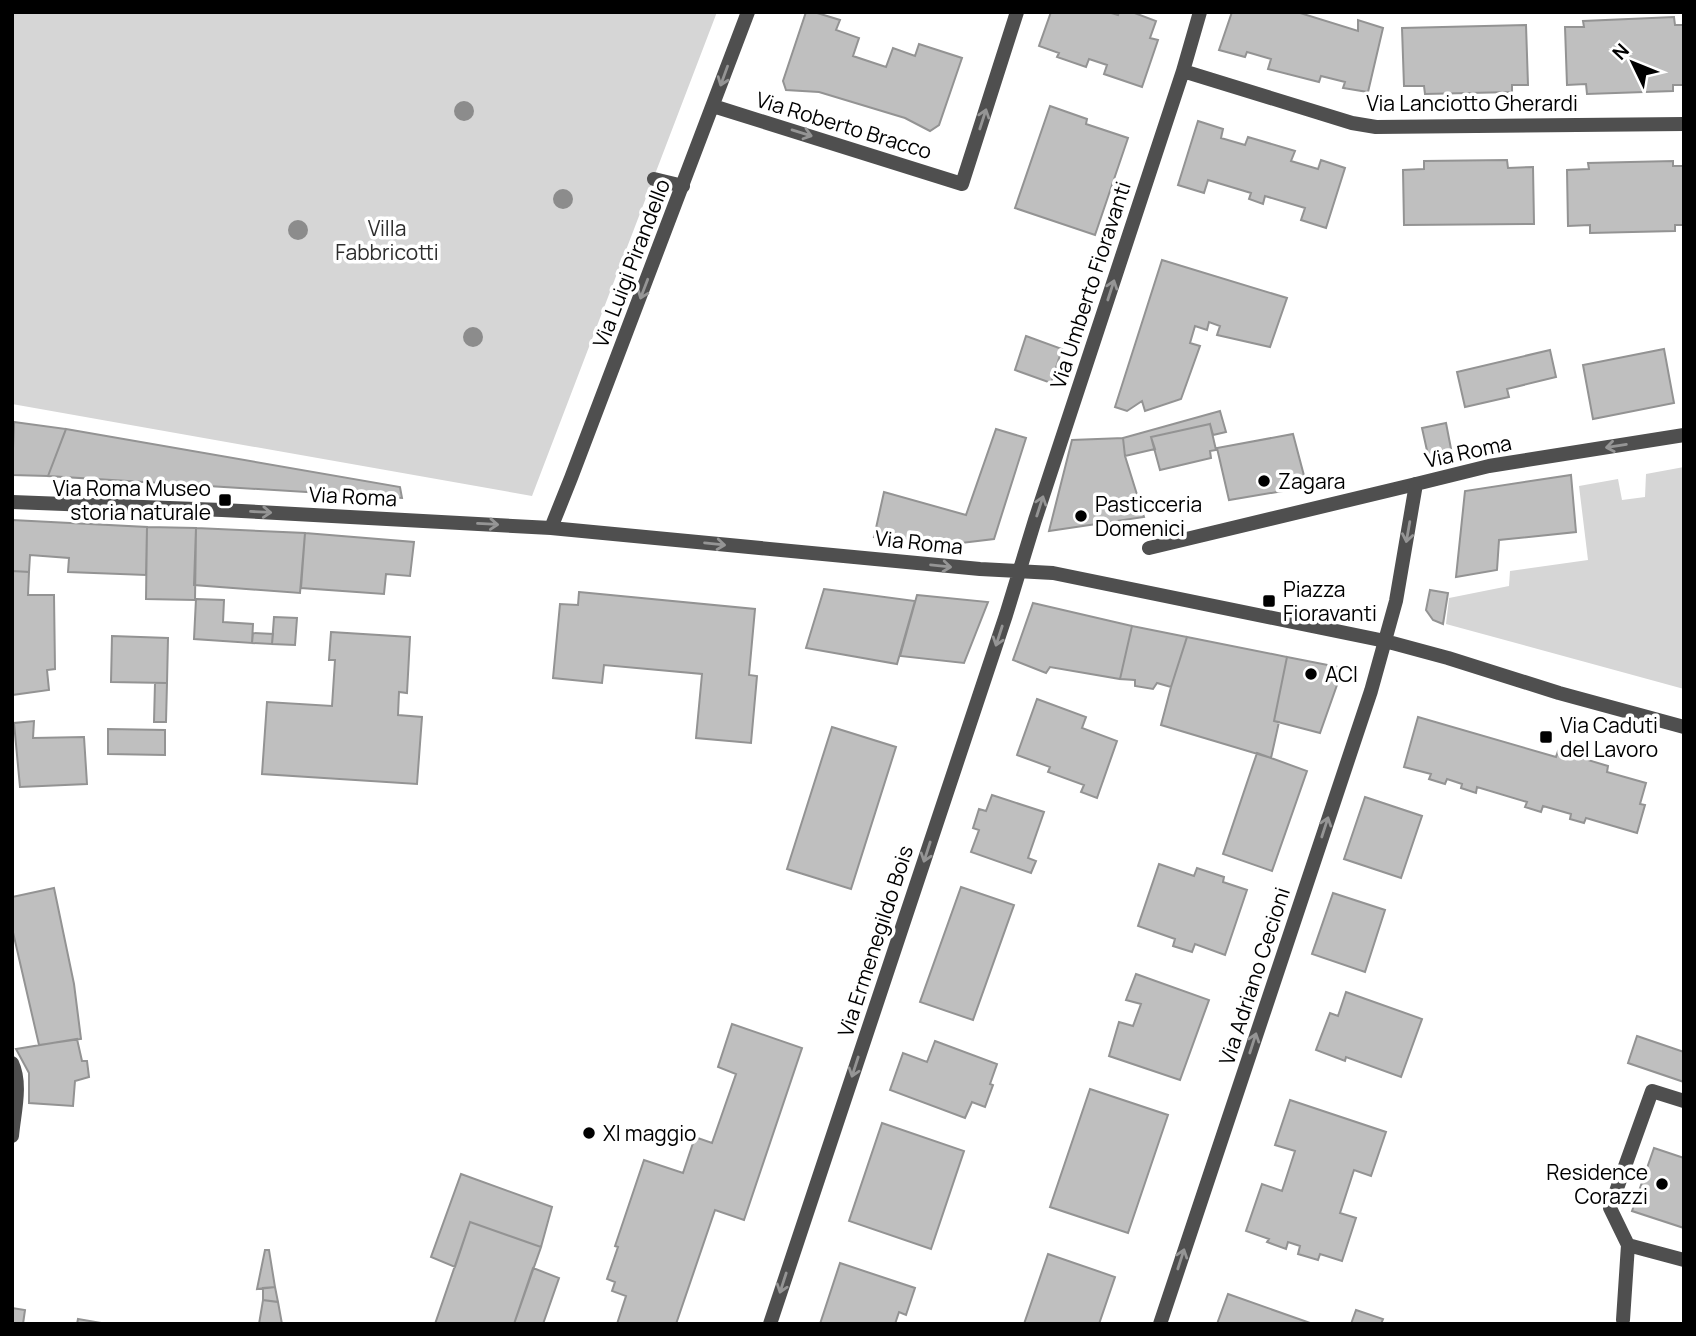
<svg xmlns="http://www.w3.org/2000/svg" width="1696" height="1336" font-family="Manrope,sans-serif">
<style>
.green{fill:#d6d6d6}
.building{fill:#bfbfbf;stroke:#939393;stroke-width:2}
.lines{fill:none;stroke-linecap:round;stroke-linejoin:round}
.lane{stroke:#4f4f4f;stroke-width:14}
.street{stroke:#4f4f4f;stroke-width:14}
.tree{fill:#8c8c8c}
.oneway{stroke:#959595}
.poi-dot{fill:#000;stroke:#fff;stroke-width:2.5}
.labels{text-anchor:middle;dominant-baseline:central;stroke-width:7;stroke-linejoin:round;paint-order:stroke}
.street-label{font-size:21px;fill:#000;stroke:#fff}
.park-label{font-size:21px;fill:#2d2d2d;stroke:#fff}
.poi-label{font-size:21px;fill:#000;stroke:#fff;text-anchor:start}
</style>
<rect width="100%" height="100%" fill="#fff"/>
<path class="green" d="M 12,12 L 717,12 L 532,496 L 12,404 Z
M 1684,467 L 1684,689 L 1446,624 L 1449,598 L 1509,586 L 1510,571 L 1588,560 L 1579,486 L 1618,479 L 1622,500 L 1645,497 L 1646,474 Z"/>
<path class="building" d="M 806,12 L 814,12 L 840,20 L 836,30 L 859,38 L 853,56 L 886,67 L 893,48 L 915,56 L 919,44 L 962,58 L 939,125 L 930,131 L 905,118 L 819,92 L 786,90 L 783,81 Z
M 1051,12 L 1108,12 L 1118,15 L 1119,12 L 1132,12 L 1156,21 L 1150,38 L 1158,40 L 1142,87 L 1104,74 L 1107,65 L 1089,59 L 1086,67 L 1057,57 L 1059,53 L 1039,46 Z
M 1232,12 L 1297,12 L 1358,31 L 1358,20 L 1383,28 L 1368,92 L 1343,88 L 1345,82 L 1321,76 L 1319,82 L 1268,69 L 1271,59 L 1247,52 L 1245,57 L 1219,50 Z
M 1674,17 L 1675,25 L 1684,25 L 1684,85 L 1673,85 L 1673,91 L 1587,94 L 1586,84 L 1567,85 L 1565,27 L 1584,27 L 1583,21 Z
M 1526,25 L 1528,85 L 1512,85 L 1512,92 L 1425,94 L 1424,86 L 1404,86 L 1402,28 Z
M 1050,106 L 1087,119 L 1086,124 L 1128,138 L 1095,235 L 1015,208 Z
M 1198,121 L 1223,129 L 1221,138 L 1245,145 L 1248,137 L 1295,151 L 1291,161 L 1318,169 L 1321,160 L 1345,168 L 1326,228 L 1301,220 L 1305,208 L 1265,196 L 1263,204 L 1249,199 L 1251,193 L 1208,180 L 1204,193 L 1178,185 Z
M 1507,160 L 1508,168 L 1533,167 L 1534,224 L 1404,225 L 1403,170 L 1424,169 L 1424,161 Z
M 1673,161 L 1673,166 L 1684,166 L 1684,225 L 1675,225 L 1675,231 L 1590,233 L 1590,225 L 1568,226 L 1567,170 L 1589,169 L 1588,163 Z
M 1162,260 L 1287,298 L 1270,347 L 1217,335 L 1220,326 L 1209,322 L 1207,330 L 1195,326 L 1190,343 L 1200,346 L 1181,399 L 1145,411 L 1142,401 L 1127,411 L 1115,407 Z
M 1026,336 L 1062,349 L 1051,383 L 1015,370 Z
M 1664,349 L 1674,403 L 1593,419 L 1583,365 Z
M 1550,350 L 1556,377 L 1507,389 L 1509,397 L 1465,407 L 1457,372 Z
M 1220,411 L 1226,432 L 1213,435 L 1210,424 L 1151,437 L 1155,449 L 1125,456 L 1123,438 Z
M 14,422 L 66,429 L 48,476 L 12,475 Z
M 1446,423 L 1453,459 L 1430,464 L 1422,428 Z
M 1210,424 L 1216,450 L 1210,451 L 1211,458 L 1160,470 L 1151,437 Z
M 66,429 L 400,487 L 402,498 L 48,476 Z
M 996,429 L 1026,438 L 994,539 L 961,543 L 874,537 L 884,492 L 966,515 Z
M 1293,434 L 1307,487 L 1229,500 L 1217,448 Z
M 1123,438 L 1125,456 L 1144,517 L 1049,531 L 1072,440 Z
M 1571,475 L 1576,532 L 1499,540 L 1497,570 L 1456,577 L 1465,491 Z
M 12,520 L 147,527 L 146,575 L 68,572 L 69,558 L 30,555 L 29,572 L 12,571 Z
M 147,527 L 196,528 L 195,600 L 146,599 Z
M 196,528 L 305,533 L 300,593 L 194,585 Z
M 305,533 L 414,542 L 410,576 L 386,574 L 384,594 L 301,588 Z
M 12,571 L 29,572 L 28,595 L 54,595 L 55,669 L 47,670 L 49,690 L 12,695 Z
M 824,589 L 915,601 L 897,664 L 806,648 Z
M 1430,590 L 1448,593 L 1443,624 L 1433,620 L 1426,610 Z
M 579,592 L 755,609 L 749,675 L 757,676 L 751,743 L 696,738 L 702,674 L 604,665 L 602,683 L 553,678 L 560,604 L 578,605 Z
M 917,595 L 988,602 L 964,663 L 900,656 Z
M 196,599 L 224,600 L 223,622 L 253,624 L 252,643 L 194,639 Z
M 1033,603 L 1132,626 L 1120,679 L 1050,667 L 1046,673 L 1013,660 Z
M 274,617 L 297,618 L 295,645 L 272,644 Z
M 1132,626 L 1187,637 L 1171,687 L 1157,683 L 1153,689 L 1135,686 L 1135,680 L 1120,679 Z
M 331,632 L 410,637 L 407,693 L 399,692 L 398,715 L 422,717 L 417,784 L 262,774 L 267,702 L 332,706 L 335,660 L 329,660 Z
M 253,633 L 273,634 L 272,644 L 252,643 Z
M 112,636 L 168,638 L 167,683 L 111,682 Z
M 1187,637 L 1287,657 L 1274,721 L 1279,722 L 1271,758 L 1161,725 L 1171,687 Z
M 1287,657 L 1343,668 L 1320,733 L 1274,721 Z
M 155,683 L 167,683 L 166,722 L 154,722 Z
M 1037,699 L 1086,717 L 1082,728 L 1117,741 L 1097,798 L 1081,792 L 1084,785 L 1048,772 L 1050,767 L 1017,755 Z
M 1418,717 L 1556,757 L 1558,751 L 1608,766 L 1607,772 L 1646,783 L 1640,804 L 1645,805 L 1637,833 L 1586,818 L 1584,823 L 1570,819 L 1571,814 L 1543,806 L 1541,812 L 1525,807 L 1527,802 L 1477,787 L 1476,793 L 1461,788 L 1462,784 L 1447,779 L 1445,784 L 1429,779 L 1431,774 L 1404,767 Z
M 34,721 L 33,738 L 84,737 L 87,784 L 20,787 L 14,723 Z
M 832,727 L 896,747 L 851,889 L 787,869 Z
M 108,729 L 165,730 L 165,755 L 108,754 Z
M 1257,753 L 1307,771 L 1272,871 L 1223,854 Z
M 992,795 L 1044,812 L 1028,858 L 1036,861 L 1031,873 L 971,852 L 979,830 L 973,828 L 979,809 L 986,811 Z
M 1365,797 L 1422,816 L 1401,878 L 1344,859 Z
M 1159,864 L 1194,876 L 1197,868 L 1224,877 L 1223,882 L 1247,890 L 1225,955 L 1195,944 L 1192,952 L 1173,946 L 1175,939 L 1138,926 Z
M 961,887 L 1014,905 L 973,1020 L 920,1002 Z
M 54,888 L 74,984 L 81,1039 L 39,1045 L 12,928 L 12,897 Z
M 1333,893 L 1385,910 L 1365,972 L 1312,954 Z
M 1136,974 L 1209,1000 L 1180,1080 L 1109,1056 L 1119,1022 L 1133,1026 L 1141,1004 L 1126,1000 Z
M 1346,992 L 1422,1019 L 1401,1077 L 1346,1057 L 1345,1061 L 1316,1050 L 1330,1013 L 1338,1016 Z
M 732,1024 L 802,1048 L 744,1220 L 715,1210 L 676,1324 L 617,1324 L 626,1296 L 612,1291 L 615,1282 L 607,1279 L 618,1247 L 615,1246 L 644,1160 L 683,1173 L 695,1137 L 712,1143 L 736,1074 L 718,1067 Z
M 1637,1036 L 1684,1052 L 1684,1082 L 1628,1063 Z
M 77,1039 L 82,1061 L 87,1061 L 89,1077 L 75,1081 L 73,1106 L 29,1103 L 29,1073 L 16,1049 Z
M 935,1041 L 997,1064 L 990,1084 L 993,1085 L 985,1107 L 972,1102 L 965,1118 L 890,1090 L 903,1053 L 927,1062 Z
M 1090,1089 L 1168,1115 L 1128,1233 L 1050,1207 Z
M 1290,1100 L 1386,1132 L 1371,1176 L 1354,1170 L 1340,1213 L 1356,1218 L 1342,1261 L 1320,1254 L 1318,1260 L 1298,1254 L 1300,1246 L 1288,1242 L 1286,1249 L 1267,1242 L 1269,1239 L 1246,1231 L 1262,1184 L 1282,1191 L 1295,1151 L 1275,1145 Z
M 882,1123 L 964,1151 L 931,1249 L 849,1221 Z
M 1654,1148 L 1684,1158 L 1684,1228 L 1632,1211 Z
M 461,1174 L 552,1207 L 541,1247 L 470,1222 L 455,1267 L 431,1257 Z
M 470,1222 L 541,1247 L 514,1324 L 435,1324 Z
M 265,1250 L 269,1250 L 275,1287 L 257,1289 Z
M 1048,1254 L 1115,1277 L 1099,1324 L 1024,1324 Z
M 840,1263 L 915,1288 L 906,1315 L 899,1312 L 895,1324 L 820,1324 Z
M 533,1268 L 559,1278 L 543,1324 L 514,1324 Z
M 275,1287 L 278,1302 L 263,1300 L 263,1288 Z
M 1228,1294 L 1313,1324 L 1217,1324 Z
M 263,1300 L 278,1302 L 282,1324 L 259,1324 Z
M 12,1308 L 25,1310 L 23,1324 L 12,1324 Z
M 1356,1310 L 1383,1319 L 1381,1324 L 1351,1324 Z
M 78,1319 L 107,1324 L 77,1324 Z"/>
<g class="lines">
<path class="lane" d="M 654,179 L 683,186
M 1149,548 L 1416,484
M 1628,1245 L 1610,1208 L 1652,1091 L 1684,1101
M 1623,1320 L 1628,1245 L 1684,1260"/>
<path class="street" d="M 1183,71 L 1352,123 L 1376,127 L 1684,124
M 713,106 L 962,184 L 1017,12
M 12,502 L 222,510 L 551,528 L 980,569 L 1053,573 L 1385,641 L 1448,658 L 1559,693 L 1684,727
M 551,528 L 571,478 L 748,12
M 12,1063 C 22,1084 14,1113 12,1136
M 770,1324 L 1006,615 L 1035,520 L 1183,71 L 1200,12
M 1160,1324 L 1371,691 L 1396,601 L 1416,484 L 1489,466 L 1684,435"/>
</g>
<g class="tree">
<circle cx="464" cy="111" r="10"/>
<circle cx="563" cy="199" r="10"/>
<circle cx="298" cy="230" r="10"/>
<circle cx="473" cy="337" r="10"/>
</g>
<defs><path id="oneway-shaft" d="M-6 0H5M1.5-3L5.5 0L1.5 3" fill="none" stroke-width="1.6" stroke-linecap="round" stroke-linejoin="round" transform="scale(1.75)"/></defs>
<g class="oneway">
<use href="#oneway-shaft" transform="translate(724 76) rotate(110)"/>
<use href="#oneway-shaft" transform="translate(983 119) rotate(-72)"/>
<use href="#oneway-shaft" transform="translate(802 133) rotate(17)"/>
<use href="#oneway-shaft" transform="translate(644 289) rotate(111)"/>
<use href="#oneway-shaft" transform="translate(1111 290) rotate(-72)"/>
<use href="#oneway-shaft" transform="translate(1616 446) rotate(171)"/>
<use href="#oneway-shaft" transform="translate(1040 506) rotate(-72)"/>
<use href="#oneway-shaft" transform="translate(261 512) rotate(3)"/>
<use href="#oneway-shaft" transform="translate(488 524) rotate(3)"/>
<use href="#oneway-shaft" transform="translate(1408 532) rotate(100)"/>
<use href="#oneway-shaft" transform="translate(715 544) rotate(6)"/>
<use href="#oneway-shaft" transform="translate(941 566) rotate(6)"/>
<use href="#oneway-shaft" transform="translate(999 636) rotate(108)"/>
<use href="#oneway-shaft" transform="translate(1325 827) rotate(-72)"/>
<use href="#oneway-shaft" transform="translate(927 852) rotate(108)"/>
<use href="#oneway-shaft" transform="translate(1253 1043) rotate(-72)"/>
<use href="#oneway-shaft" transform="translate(855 1067) rotate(108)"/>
<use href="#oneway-shaft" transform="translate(1181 1259) rotate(-72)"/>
<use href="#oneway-shaft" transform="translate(783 1283) rotate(108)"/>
</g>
<g class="poi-dot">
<circle cx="1264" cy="481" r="7"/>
<rect x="218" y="493" width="14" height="14" rx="3.5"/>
<circle cx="1081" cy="516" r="7"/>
<rect x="1262" y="594" width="14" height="14" rx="3.5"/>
<circle cx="1311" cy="674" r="7"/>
<rect x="1539" y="730" width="14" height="14" rx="3.5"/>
<circle cx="589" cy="1133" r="7"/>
<circle cx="1662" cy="1184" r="7"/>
</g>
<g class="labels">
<g class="street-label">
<text x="1472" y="103">Via Lanciotto Gherardi</text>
<text transform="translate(844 125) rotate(17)">Via Roberto Bracco</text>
<text transform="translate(631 263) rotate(-69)">Via Luigi Pirandello</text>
<text transform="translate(1090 285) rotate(-72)">Via Umberto Fioravanti</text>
<text transform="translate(1468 451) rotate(-12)">Via Roma</text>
<text transform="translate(353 496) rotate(3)">Via Roma</text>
<text transform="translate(919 542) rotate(6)">Via Roma</text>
<text transform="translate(875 941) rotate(-72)">Via Ermenegildo Bois</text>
<text transform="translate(1254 976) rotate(-72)">Via Adriano Cecioni</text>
</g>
<g class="park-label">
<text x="387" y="228">Villa<tspan x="387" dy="24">Fabbricotti</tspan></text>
</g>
<g class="poi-label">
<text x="1278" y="481">Zagara</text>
<text x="211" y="488" text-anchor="end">Via Roma Museo<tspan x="211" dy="24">storia naturale</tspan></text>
<text x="1095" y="504">Pasticceria<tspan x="1095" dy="24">Domenici</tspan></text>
<text x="1283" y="589">Piazza<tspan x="1283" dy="24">Fioravanti</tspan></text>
<text x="1325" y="674">ACI</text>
<text x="1560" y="725">Via Caduti<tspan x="1560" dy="24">del Lavoro</tspan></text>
<text x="603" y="1133">XI maggio</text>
<text x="1648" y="1172" text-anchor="end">Residence<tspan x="1648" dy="24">Corazzi</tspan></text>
</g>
</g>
<rect width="1696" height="1336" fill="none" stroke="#000000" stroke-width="28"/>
<g transform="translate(1633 63) rotate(313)" stroke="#ffffff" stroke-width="5" paint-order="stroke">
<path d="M0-5L12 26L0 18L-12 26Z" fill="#000000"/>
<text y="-10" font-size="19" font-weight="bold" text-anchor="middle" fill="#000000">N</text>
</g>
</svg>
